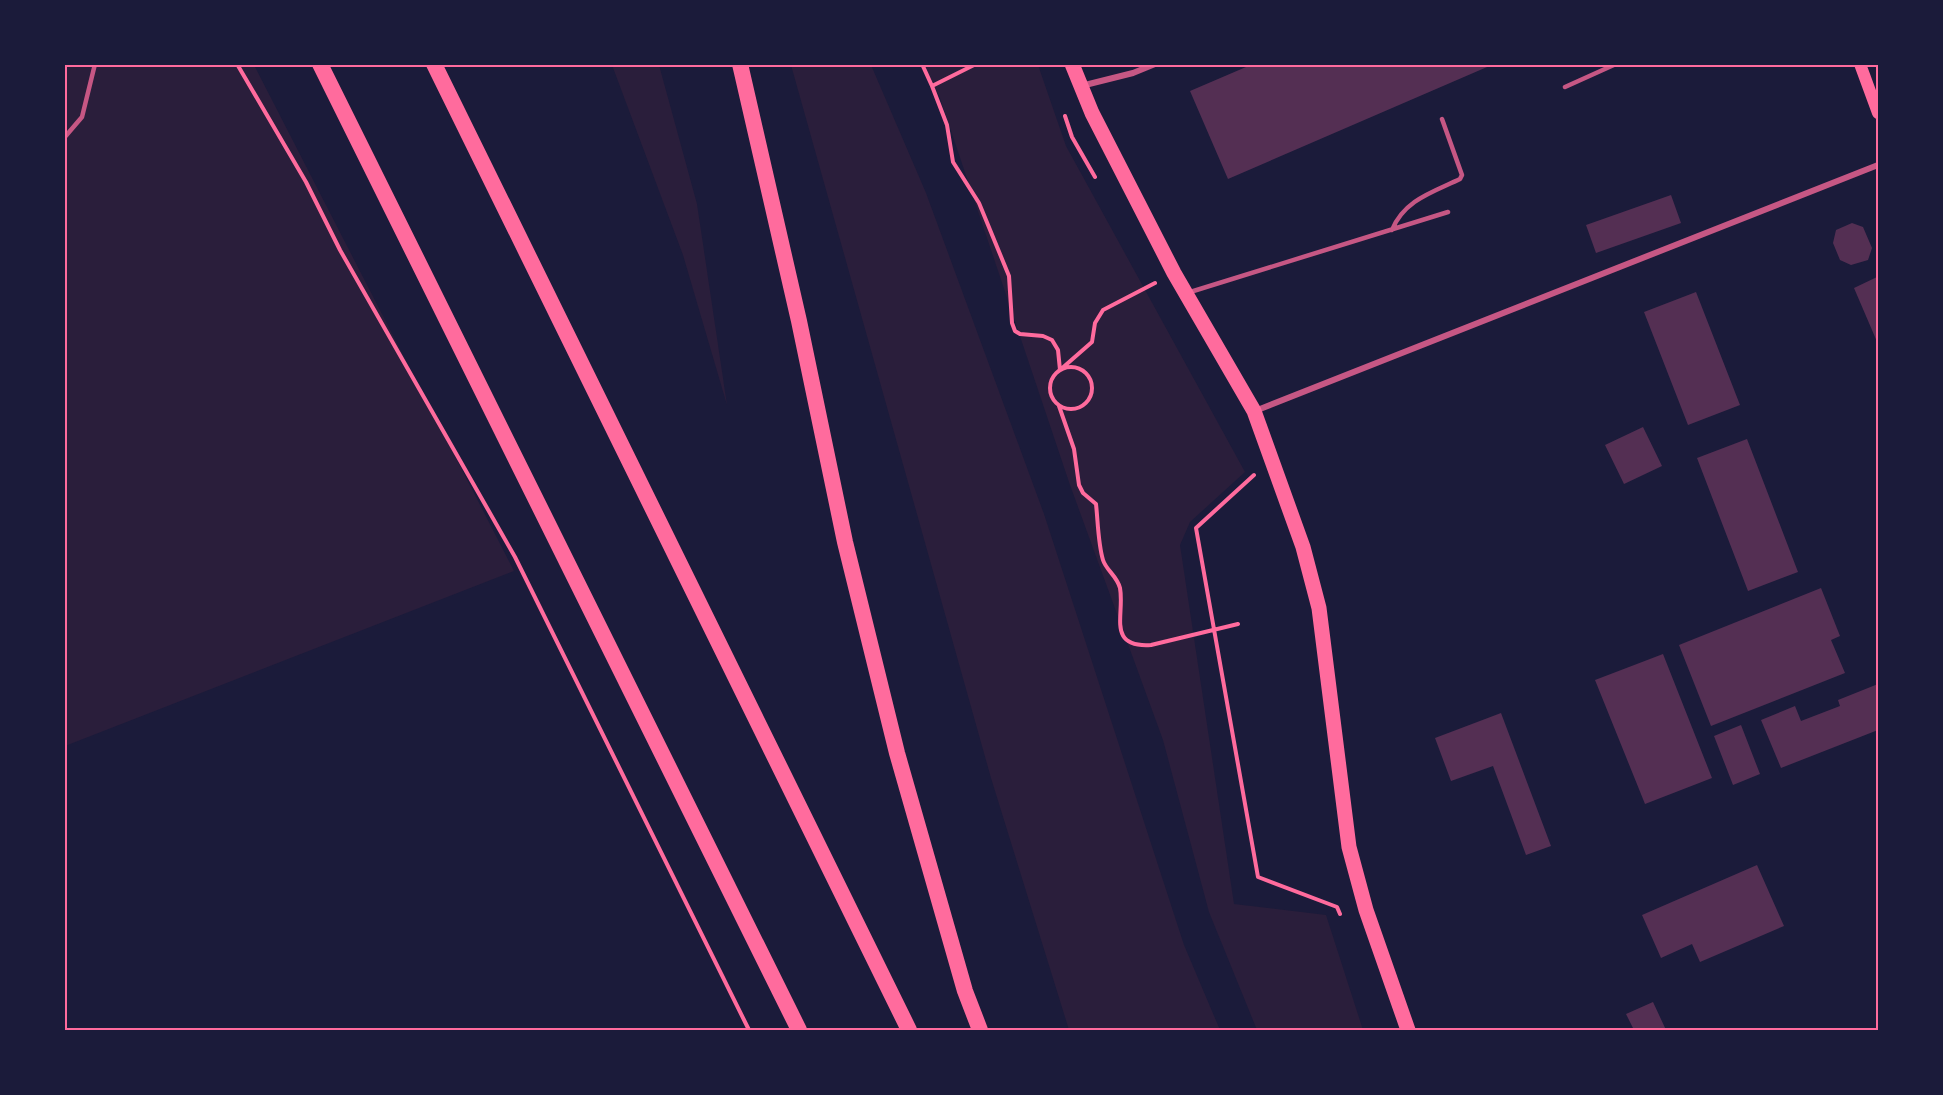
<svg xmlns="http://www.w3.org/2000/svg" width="1943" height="1095" font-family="'Source Sans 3',sans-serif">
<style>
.green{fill:#2a1e3b}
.building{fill:#542f53}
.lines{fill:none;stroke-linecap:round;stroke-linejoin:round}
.path{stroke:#ff6b9d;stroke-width:4}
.service{stroke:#c65784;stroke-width:4.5}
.minor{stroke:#c65784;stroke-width:6}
.secondary{stroke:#ff6b9d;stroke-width:12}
.primary{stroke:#ff6b9d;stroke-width:15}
.trunk{stroke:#ff6b9d;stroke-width:16}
.neatline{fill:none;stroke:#ff6b9d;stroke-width:2}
</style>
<rect width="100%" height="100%" fill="#1b1b3a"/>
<path class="green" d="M 65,65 L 254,65 L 514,571 L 65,746 Z
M 612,65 L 659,65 L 697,204 L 727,405 L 683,255 Z
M 791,65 L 871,65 L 926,193 L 1044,514 L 1184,945 L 1220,1030 L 1069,1030 L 991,778 Z
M 924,65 L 1038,65 L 1066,146 L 1245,472 L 1190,522 L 1180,545 L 1234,904 L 1326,915 L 1363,1030 L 1257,1030 L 1209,912 L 1163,740 L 1070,485 L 940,98 Z"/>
<path class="building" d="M 1253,64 L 1494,64 L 1228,179 L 1190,91 Z
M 1671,195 L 1681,223 L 1596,253 L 1586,225 Z
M 1852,223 L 1863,227 L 1872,248 L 1868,260 L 1851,265 L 1840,260 L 1833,243 L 1836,230 Z
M 1877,277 L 1878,280 L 1878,344 L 1854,288 Z
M 1696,292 L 1740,405 L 1688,425 L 1644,312 Z
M 1643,427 L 1662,466 L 1624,484 L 1605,445 Z
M 1747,439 L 1798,572 L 1748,591 L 1697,458 Z
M 1821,588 L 1840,636 L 1831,640 L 1845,673 L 1711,726 L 1679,645 Z
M 1663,654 L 1712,778 L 1645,804 L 1595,680 Z
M 1878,684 L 1878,730 L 1781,768 L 1761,720 L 1795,706 L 1801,721 L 1840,706 L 1838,700 Z
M 1501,713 L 1551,846 L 1526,855 L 1493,766 L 1451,781 L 1435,738 Z
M 1741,725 L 1760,774 L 1733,785 L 1714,736 Z
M 1757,865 L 1784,926 L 1700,962 L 1692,944 L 1661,958 L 1642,915 Z
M 1653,1002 L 1666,1030 L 1634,1030 L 1626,1014 Z"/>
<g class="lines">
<path class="path" d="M 237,64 L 306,182 L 340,250 L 515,557 L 749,1030
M 922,64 L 932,86 L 976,64
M 932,86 L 947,125 L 953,162 L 979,203 L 1009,276 L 1012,323 L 1015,331 L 1020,334 L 1043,336 L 1052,340 L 1058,350 L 1060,370
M 1065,116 L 1072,137 L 1095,177
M1050 388a21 21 0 1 1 42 0a21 21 0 1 1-42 0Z
M 1060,370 L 1092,342 L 1095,323 L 1103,310 L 1155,283
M 1059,406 L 1074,449 L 1079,485 L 1083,493 L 1096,504 C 1098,522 1098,543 1103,560 C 1106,570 1117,576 1120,588 C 1125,614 1106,648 1151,645 L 1238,624
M 1254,475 L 1196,528 L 1258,877 L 1337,907 L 1340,914"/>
<path class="service" d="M 1565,87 L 1616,64
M 64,138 L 82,117 L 95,64
M 1392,230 C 1404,200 1433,192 1460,179 L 1462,175 L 1442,119
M 1187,293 L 1448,212"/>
<path class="minor" d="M 1081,86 L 1133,73 L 1155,64
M 1255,411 L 1878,165"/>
<path class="secondary" d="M 1860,64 L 1878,113"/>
<path class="primary" d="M 1072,64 L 1092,113 L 1174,273 L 1254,411 L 1303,547 L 1319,608 L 1349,847 L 1366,910 L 1408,1030"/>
<path class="trunk" d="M 320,64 L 799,1030
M 434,64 L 909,1030
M 740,64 L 799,321 L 845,542 L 897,753 L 965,991 L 980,1030"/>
</g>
<rect width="1943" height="1095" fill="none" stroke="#1b1b3a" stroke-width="132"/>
<rect x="66" y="66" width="1811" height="963" class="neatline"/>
</svg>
